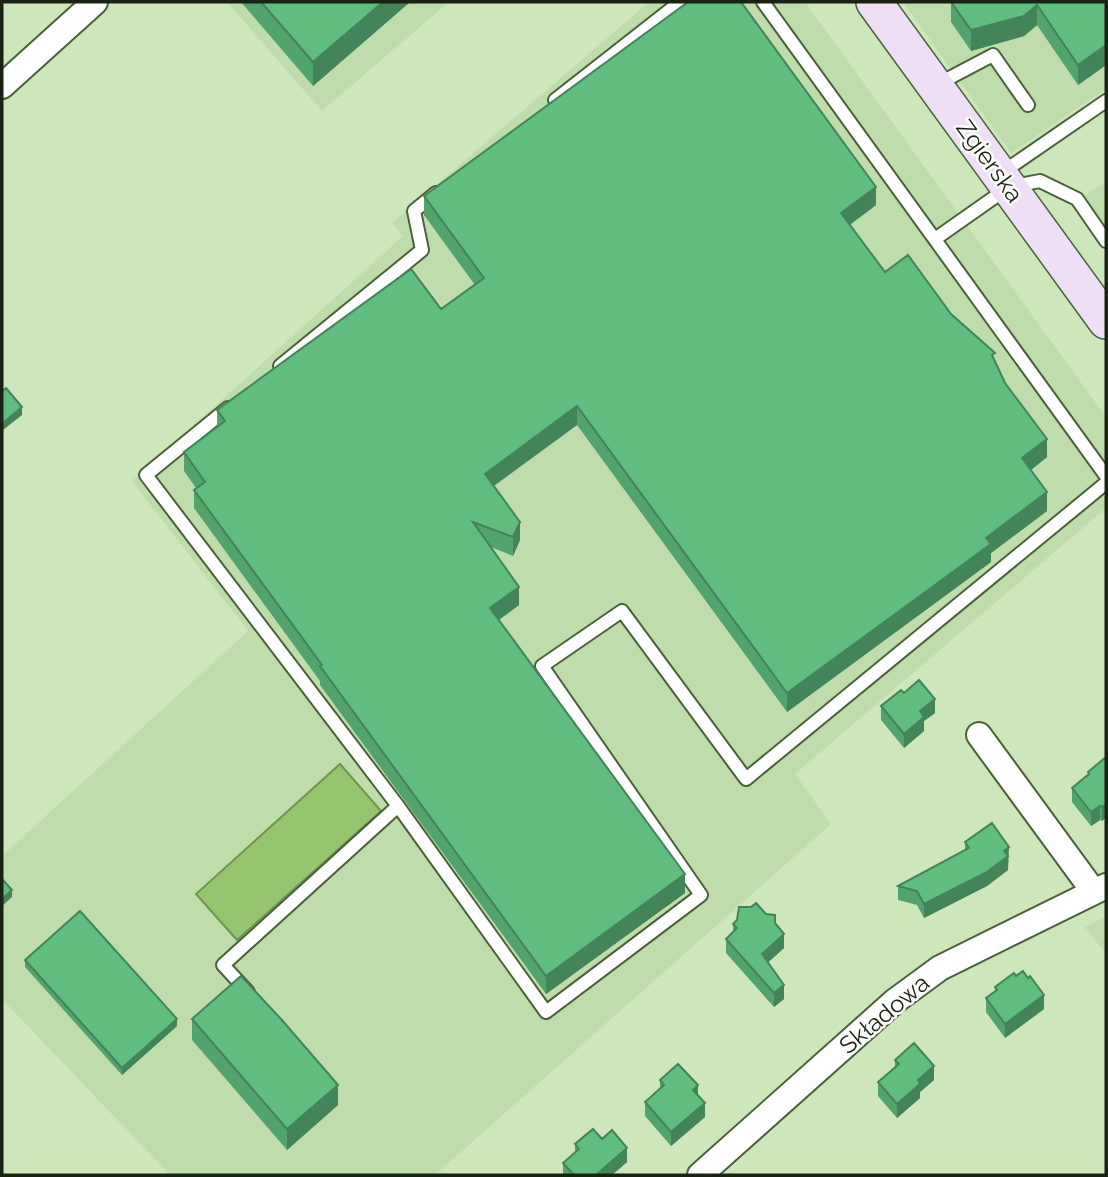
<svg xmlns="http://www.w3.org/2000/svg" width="1108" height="1177" font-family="Raleway,sans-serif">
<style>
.built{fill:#bfddaa}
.water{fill:#95c66f;stroke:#709553;stroke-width:2}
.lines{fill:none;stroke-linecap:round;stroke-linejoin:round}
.lane-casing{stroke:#496039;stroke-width:16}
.street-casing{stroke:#496039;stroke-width:28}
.secondary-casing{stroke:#496039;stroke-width:38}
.lane{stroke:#fff;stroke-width:12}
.street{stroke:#fff;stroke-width:24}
.secondary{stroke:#eedff6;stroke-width:35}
.wall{fill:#53a36d}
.shaded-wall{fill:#438459}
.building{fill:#60bd7f;stroke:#438459;stroke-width:2}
.labels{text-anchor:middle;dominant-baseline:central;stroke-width:5;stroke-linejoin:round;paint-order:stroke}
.street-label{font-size:24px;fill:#1a2313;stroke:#fefefe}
</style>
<rect width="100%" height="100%" fill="#cde7bb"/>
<path class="built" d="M 227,2 L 449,2 L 322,111 Z
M 649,2 L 805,2 L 1106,417 L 1106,508 L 795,774 L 831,824 L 435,1175 L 170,1175 L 2,999 L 2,856 L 248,631 L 132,481 L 403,236 L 392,223 Z
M 903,2 L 1106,2 L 1106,89 L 1011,153 Z
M 1106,182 L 1106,227 L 1084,196 Z
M 1106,916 L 1106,954 L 1085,927 Z"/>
<path class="water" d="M 340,764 L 381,811 L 237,940 L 196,894 Z"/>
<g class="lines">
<defs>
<path id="lane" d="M 763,2 L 1106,476
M 936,85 L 993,55 L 1028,105
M 555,100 L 680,2
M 1000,174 L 1106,101
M 935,239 L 1009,187 L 1040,181 L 1077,199 L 1106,241
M 280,366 L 422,250 L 414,211 L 436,193
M 228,408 L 146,475 L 398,806
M 248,992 L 223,965 L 398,806 L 546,1012 L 701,895 L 542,666 L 622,611 L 746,779 L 1106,483"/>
<path id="street" d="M 2,86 L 95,2
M 979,735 L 1094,892
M 700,1175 L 895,1001 L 940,968 L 1106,886"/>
<path id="secondary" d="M 874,2 L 1106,321"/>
</defs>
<use href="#lane" class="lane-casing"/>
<use href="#street" class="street-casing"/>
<use href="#secondary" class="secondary-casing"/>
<use href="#lane" class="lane"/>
<use href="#street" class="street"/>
<use href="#secondary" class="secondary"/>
</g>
<path class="wall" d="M 241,2 L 410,2 L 313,86 Z
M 951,2 L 1106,2 L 1106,65 L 1078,85 L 1037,25 L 1024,36 L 971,51 L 951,22 Z
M 424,196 L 876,205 L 850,225 L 885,272 L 951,314 L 995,361 L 1005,383 L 1047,457 L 1031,470 L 1047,511 L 991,553 L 991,562 L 787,712 L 577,425 L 494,486 L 520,540 L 513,556 L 491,547 L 519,605 L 499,620 L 685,893 L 546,994 L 320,685 L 320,681 L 194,508 L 194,490 L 196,488 L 184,471 L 184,452 L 217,427 L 217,410 L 441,309 L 475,285 L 424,215 Z
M 904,693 L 935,713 L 924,721 L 924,731 L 904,748 L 881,720 L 881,706 Z
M 1106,757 L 1102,821 L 1100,820 L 1091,826 L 1072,802 L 1072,788 L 1088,776 L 1088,772 Z
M 965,842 L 1009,861 L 1008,862 L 1008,870 L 987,886 L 924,918 L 917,905 L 898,900 L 898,886 L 965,851 Z
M 733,924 L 775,924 L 784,948 L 768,962 L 784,999 L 774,1007 L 726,953 L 726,939 L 733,932 Z
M 25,960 L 177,1026 L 122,1075 L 25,967 Z
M 995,987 L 1044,1009 L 1005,1038 L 986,1012 L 986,998 L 995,991 Z
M 192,1019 L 338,1105 L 287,1150 L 192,1040 Z
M 895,1060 L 934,1080 L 920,1092 L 920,1098 L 897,1118 L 878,1096 L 878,1082 L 895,1067 Z
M 660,1080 L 698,1095 L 705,1117 L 671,1146 L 645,1116 L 645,1102 L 660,1089 Z
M 602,1139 L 627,1162 L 612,1175 L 563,1175 L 563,1163 L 575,1152 L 575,1144 Z"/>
<path class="shaded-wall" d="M 383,2 L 410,2 L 313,86 L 313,62 Z
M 1037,5 L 1037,25 L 1024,36 L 971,51 L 971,30 Z
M 1106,45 L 1106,65 L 1078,85 L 1078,65 Z
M 876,187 L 876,205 L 841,231 L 841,213 Z
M 577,406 L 577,425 L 485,492 L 485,474 Z
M 22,407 L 22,415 L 3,430 L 3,423 Z
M 1047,439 L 1047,457 L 1022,477 L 1022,458 Z
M 1047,492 L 1047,511 L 991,553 L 991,562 L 787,712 L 787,693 L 986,538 Z
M 520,522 L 520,540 L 513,556 L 513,537 Z
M 519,587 L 519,605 L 490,626 L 490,608 Z
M 935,699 L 935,713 L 924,721 L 924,731 L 904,748 L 904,734 L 920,711 Z
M 1106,804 L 1106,818 L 1102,821 L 1102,807 Z
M 1100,806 L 1100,820 L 1091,826 L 1091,812 Z
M 1009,847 L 1008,870 L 987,886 L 924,918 L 924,904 Z
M 685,874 L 685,893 L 546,994 L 546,976 Z
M 12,890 L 12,897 L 2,906 L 2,899 Z
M 784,934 L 784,948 L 762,968 L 762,954 Z
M 784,985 L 784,999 L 774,1007 L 774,993 Z
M 1044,995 L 1044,1009 L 1005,1038 L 1005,1024 Z
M 177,1019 L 177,1026 L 122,1075 L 122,1068 Z
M 934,1066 L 934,1080 L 920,1092 L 920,1098 L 897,1118 L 897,1104 L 918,1080 Z
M 338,1085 L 338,1105 L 287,1150 L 287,1129 Z
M 698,1085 L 698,1099 L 693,1090 Z
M 705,1103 L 705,1117 L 671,1146 L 671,1132 Z
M 627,1148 L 627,1162 L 612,1175 L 596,1175 Z"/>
<path class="building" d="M 261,2 L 383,2 L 313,62 Z
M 688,2 L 741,2 L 876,187 L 841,213 L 885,272 L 908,255 L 951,314 L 995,353 L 992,355 L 1005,383 L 1047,439 L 1022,458 L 1047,492 L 986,538 L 991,544 L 787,693 L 577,406 L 485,474 L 520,522 L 513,537 L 473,522 L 519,587 L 490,608 L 685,874 L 546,976 L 320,666 L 322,665 L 194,490 L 205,482 L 184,452 L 225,421 L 217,410 L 411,269 L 441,309 L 484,278 L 424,196 Z
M 951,2 L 1106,2 L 1106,45 L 1078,65 L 1037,5 L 1024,16 L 971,30 Z
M 6,388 L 22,407 L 3,423 L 2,422 L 2,391 Z
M 919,680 L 935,699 L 920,711 L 924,717 L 904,734 L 881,706 L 901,690 L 904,693 Z
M 1106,757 L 1106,804 L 1102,807 L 1100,806 L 1091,812 L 1072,788 L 1089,774 L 1088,772 Z
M 992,823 L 1009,847 L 1004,851 L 1008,856 L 987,872 L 924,904 L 917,891 L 898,886 L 969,848 L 965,842 Z
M 2,879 L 12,890 L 2,899 Z
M 756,903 L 766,914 L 775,915 L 775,923 L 784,934 L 762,954 L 784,985 L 774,993 L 726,939 L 737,928 L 733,924 L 737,920 L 739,907 L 751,907 Z
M 80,911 L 177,1019 L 122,1068 L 25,960 Z
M 1023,971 L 1028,978 L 1030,976 L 1044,995 L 1005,1024 L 986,998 L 997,990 L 995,987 L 1014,973 L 1016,976 Z
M 241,976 L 281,1019 L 338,1085 L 287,1129 L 192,1019 Z
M 914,1043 L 934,1066 L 918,1080 L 920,1084 L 897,1104 L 878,1082 L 899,1064 L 895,1060 Z
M 678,1064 L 698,1085 L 693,1090 L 705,1103 L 671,1132 L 645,1102 L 664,1085 L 660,1080 Z
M 593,1129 L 602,1139 L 612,1130 L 627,1148 L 596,1175 L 574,1175 L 563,1163 L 579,1149 L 575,1144 Z"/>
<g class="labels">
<g class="street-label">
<text transform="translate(990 161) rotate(54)">Zgierska</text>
<text transform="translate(884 1014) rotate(-40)">Składowa</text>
</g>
</g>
<rect width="1108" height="1177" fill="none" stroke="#1a2313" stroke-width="7"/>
</svg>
